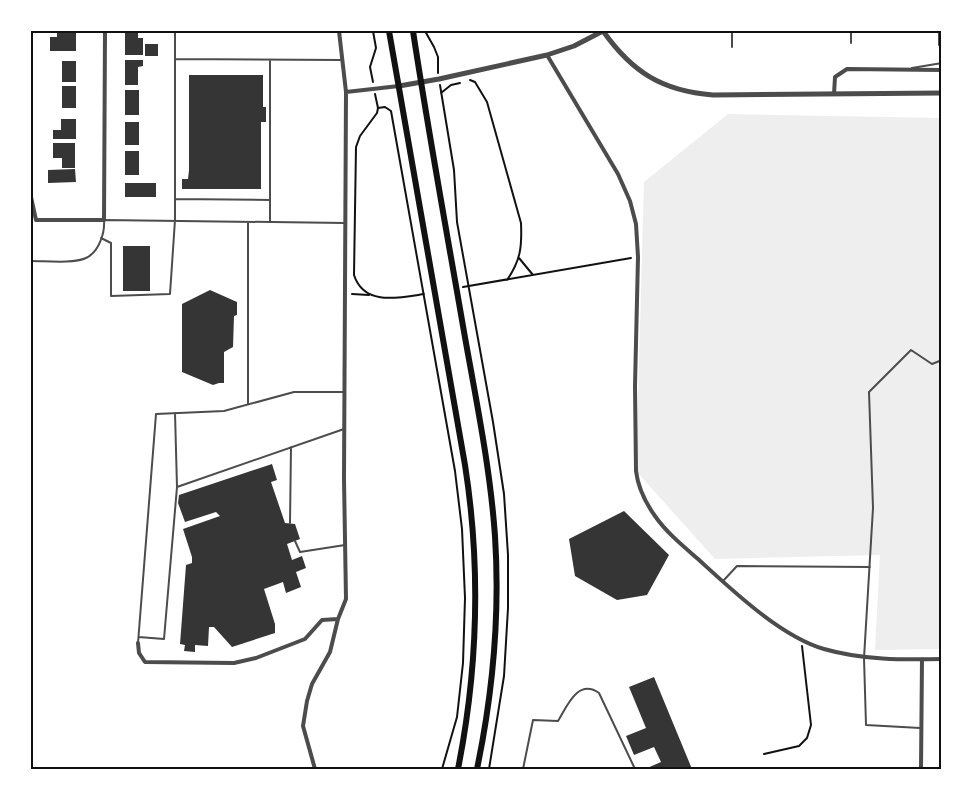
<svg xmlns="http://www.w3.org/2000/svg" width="973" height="800" font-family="Raleway,sans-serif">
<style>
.green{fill:#eee}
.building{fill:#353535}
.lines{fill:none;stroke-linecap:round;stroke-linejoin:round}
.path{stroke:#111;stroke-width:2}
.service{stroke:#4c4c4c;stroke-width:2}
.minor{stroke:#4c4c4c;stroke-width:4}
.tertiary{stroke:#4c4c4c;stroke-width:5}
.primary{stroke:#111;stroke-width:6}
.neatline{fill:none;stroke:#111;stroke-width:2}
</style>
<rect width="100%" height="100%" fill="#fff"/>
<path class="green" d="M 728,114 L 942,118 L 942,649 L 875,650 L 880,555 L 715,559 L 636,471 L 644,182 Z"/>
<path class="building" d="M 125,31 L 138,31 L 138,38 L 143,38 L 143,55 L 125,55 Z
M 57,32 L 76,32 L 76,51 L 50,51 L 50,37 L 57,37 Z
M 145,44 L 158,44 L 158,56 L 145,56 Z
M 125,60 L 143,60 L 143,66 L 138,67 L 138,85 L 125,85 Z
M 62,61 L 76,61 L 76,82 L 62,82 Z
M 189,75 L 263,75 L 263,107 L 266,107 L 266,122 L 261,122 L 261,189 L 182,189 L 182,179 L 188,179 L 189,170 Z
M 62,86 L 76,86 L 76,108 L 62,108 Z
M 125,90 L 139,90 L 139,115 L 125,115 Z
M 61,119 L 76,119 L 76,139 L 53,139 L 53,130 L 61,130 Z
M 125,122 L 139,122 L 139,145 L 125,145 Z
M 53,143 L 75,143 L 75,168 L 62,168 L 62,158 L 53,158 Z
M 125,151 L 139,151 L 139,175 L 125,175 Z
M 75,169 L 76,182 L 48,183 L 48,170 Z
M 125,183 L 156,183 L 156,197 L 125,197 Z
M 123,246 L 150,246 L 150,291 L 123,291 Z
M 210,290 L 237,302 L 237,315 L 234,316 L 233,347 L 224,352 L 224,383 L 219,383 L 213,385 L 182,372 L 182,304 Z
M 272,464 L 277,480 L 271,482 L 285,523 L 295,524 L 300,539 L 287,544 L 292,560 L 302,556 L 306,568 L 296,572 L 301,587 L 286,593 L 283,582 L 264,589 L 275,624 L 275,633 L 232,647 L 214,627 L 209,627 L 208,646 L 195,645 L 195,652 L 184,651 L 185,645 L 180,644 L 186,565 L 192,563 L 192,557 L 183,529 L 220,516 L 216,512 L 185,522 L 178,503 L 179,495 Z
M 624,511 L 669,555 L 647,595 L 617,600 L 575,576 L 569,539 Z
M 654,677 L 692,769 L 645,769 L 661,762 L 654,747 L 634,755 L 626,736 L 646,728 L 629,687 Z"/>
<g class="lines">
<path class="path" d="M 373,31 L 376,48 L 370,67 L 373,82
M 425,31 L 434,47 L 438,57 L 438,73
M 470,80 L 475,82 L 487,102 L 521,223 C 522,246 521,260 507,280
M 440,85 L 454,170 L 457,222 L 493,422 L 504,494 L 508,555 L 508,608 L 504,676 L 489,769
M 441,93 L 451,85 L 460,83
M 375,94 L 378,108 L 385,107 L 391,111 L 455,471 L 462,529 L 465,598 L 463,663 L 457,717 L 442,769
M 378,108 L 377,113 L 360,136 L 356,147 L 354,275 C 364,306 398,298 424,294
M 519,258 L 533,275
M 463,287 L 631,258
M 352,294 L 369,295
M 764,754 L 799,746 L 807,738 L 811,725 L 802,646"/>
<path class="service" d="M 175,31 L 338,32
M 732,31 L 732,47
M 851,31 L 851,43
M 939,45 L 939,31
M 175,59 L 341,60
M 912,68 L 942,63
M 175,199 L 270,200
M 270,222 L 270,60
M 101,238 L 111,243 L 111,296 L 170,294 L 175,220 L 175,31
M 31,261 C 46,261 73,264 86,258 C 99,252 105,233 104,220 L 345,223
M 248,404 L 248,222
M 177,487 L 344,429
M 290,523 L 291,447
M 295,541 L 300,552 L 345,545
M 724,580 L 737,566 L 870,567
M 139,637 L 164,639 L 177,487 L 175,413
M 138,643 L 156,414 L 224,411 L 294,392 L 344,392
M 920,728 L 866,725 L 864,658 L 873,508 L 869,392 L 911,350 L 932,364 L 942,360
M 523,769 L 533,720 L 558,721 C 567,706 578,678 599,693 L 635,769"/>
<path class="minor" d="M 547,55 L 618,174 L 630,201 L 636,224 L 638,257 L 635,386 L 636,471 C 638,488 645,502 655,516 C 666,532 683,546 698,559 C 732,590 780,636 824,649 C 862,660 903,660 942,659
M 346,92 L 399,86
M 834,94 L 835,77 L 847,69 L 942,70
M 31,197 L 36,220 L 104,220 L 105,31
M 138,643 L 139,653 L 145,662 L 234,663 L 256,658 L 305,639 L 322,620 L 338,619
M 315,769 L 303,726 L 307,701 L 312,684 L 330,652 L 338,619 L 346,599 L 344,479 L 346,92 L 339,31
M 921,769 L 922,659"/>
<path class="tertiary" d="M 399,86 L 439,79 L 547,55 L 574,46 L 603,31 C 632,72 662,91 713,95 L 942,93"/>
<path class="primary" d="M 389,31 L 465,465 C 481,567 478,668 458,769
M 413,31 C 428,130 446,228 463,326 C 475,395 490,465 495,536 C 500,613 493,692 477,769"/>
</g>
<rect width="973" height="800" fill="none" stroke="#ffffff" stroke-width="65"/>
<rect x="32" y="32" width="908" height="736" class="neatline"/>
</svg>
